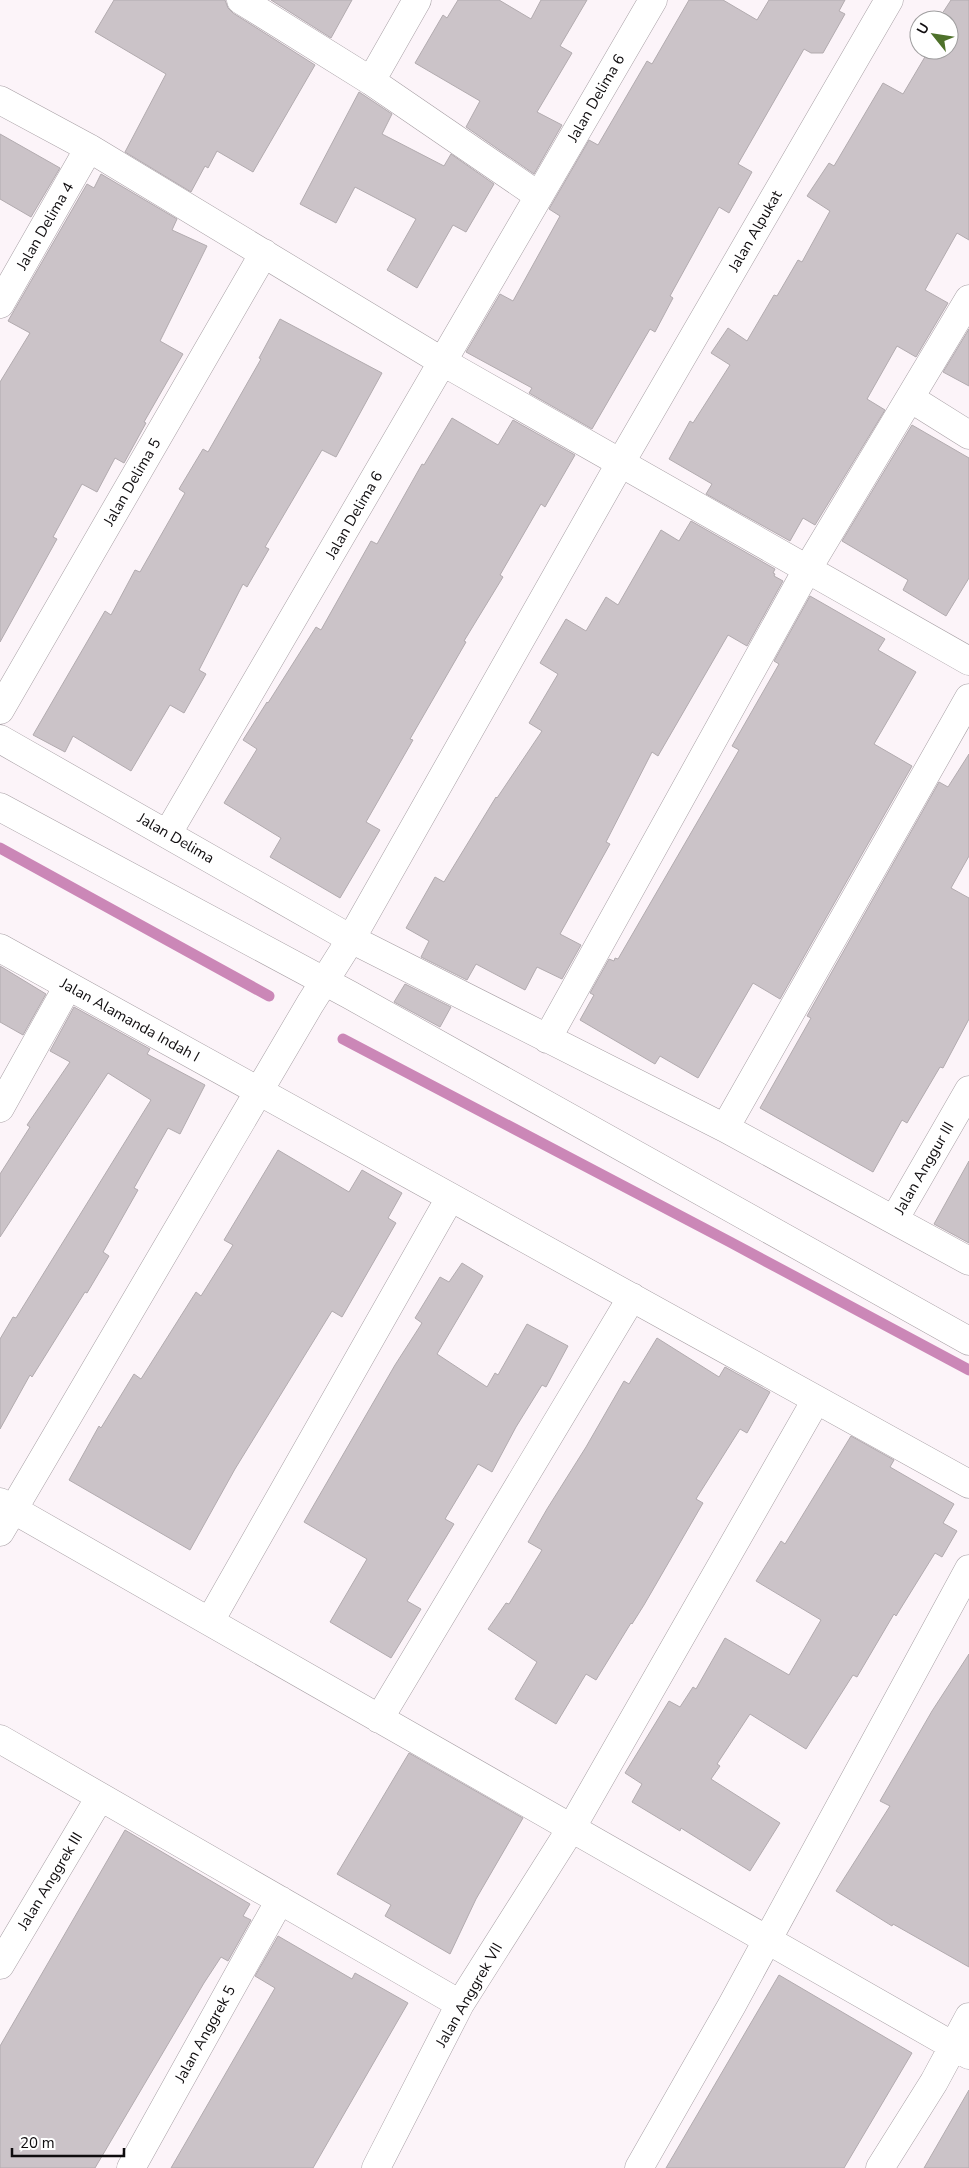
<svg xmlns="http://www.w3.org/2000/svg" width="969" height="2168" font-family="'Nunito Sans',sans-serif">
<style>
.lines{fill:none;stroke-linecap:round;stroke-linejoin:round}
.stream{stroke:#cb87b7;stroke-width:11}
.building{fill:#cbc3c8;stroke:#b2abaf}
.street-casing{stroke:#a79fa4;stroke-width:29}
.street{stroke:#fff;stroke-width:28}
.labels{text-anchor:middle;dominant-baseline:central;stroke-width:4;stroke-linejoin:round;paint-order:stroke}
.street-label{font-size:15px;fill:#0f0c0e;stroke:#fff}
</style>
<rect width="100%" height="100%" fill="#fcf4f9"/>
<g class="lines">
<path class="stream" d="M 0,848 L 269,996
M 343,1039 L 730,1242 L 969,1370"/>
</g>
<path class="building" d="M 114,0 L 225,0 L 228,8 L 233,13 L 315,65 L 253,172 L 217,151 L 208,168 L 205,166 L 191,192 L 125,152 L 166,74 L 95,32 Z
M 271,0 L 352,0 L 331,38 Z
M 458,0 L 499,0 L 531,19 L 541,0 L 587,0 L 560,46 L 572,53 L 537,112 L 562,125 L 534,174 L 466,127 L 480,101 L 415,63 L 443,15 L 447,18 Z
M 689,0 L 723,0 L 757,20 L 769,0 L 845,0 L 839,11 L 845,14 L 823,53 L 811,53 L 804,49 L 738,164 L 752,172 L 729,213 L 719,207 L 670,296 L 673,298 L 655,332 L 650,329 L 592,429 L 529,393 L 532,388 L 466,352 L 500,294 L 513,301 L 560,216 L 549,209 L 589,140 L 598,145 L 647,61 L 652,64 Z
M 951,0 L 969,0 L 969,240 L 957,233 L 925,290 L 948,303 L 916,357 L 897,346 L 867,399 L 885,410 L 815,525 L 803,518 L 790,541 L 706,494 L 712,484 L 669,459 L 690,421 L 693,423 L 730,365 L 711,353 L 728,328 L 747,341 L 774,295 L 777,296 L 798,260 L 802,262 L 830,211 L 807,196 L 829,163 L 834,166 L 883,83 L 903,94 L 929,50 L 949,50 L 949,20 L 938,20 Z
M 359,92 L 392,114 L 382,134 L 444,166 L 451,154 L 494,184 L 466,232 L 453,225 L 417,288 L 387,270 L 416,219 L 355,187 L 336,223 L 300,204 Z
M 0,134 L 60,168 L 31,217 L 0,199 Z
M 101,174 L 177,219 L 172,230 L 207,246 L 160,341 L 183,354 L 144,422 L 146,423 L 124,463 L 115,458 L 97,492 L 82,484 L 53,537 L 57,539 L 0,642 L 0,382 L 30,333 L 8,321 L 87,184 L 94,188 Z
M 280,319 L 382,373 L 336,457 L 322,450 L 265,547 L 269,549 L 247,587 L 243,584 L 199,670 L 206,674 L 184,713 L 170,705 L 131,771 L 73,736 L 65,752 L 33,735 L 105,611 L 111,615 L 135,570 L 140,572 L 185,493 L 179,489 L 203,449 L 208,452 L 261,359 L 259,358 Z
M 969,329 L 969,386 L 943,372 Z
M 452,418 L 498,445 L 513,420 L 575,455 L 545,507 L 541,504 L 500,575 L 503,577 L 464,641 L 466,642 L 410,739 L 413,740 L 366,822 L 380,830 L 340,898 L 270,857 L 281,838 L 224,803 L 257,749 L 243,740 L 267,702 L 268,703 L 316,627 L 321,630 L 371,541 L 377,544 L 422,464 L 424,465 Z
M 912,425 L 969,458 L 969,578 L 946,616 L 903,590 L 908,580 L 842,541 Z
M 691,521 L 775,569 L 773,573 L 775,574 L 774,576 L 783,581 L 747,646 L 728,635 L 658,756 L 652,752 L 606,842 L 610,844 L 560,934 L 581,945 L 562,979 L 537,967 L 525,990 L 476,964 L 467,980 L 421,957 L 429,941 L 406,928 L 435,877 L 444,882 L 496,797 L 497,798 L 542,731 L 529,723 L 558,674 L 540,663 L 566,619 L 586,631 L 606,597 L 618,605 L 661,530 L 679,541 Z
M 810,596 L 885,639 L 878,650 L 916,672 L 874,744 L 912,766 L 780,999 L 753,983 L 698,1078 L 660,1056 L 655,1064 L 580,1020 L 594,995 L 590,993 L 609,959 L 614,961 L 615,958 L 618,959 L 739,750 L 732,746 L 779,664 L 774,661 Z
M 969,754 L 969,856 L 951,888 L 969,898 L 969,1019 L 943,1068 L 940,1067 L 907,1123 L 902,1120 L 873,1172 L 760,1108 L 811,1018 L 807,1016 L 939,782 L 948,787 Z
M 0,966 L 46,994 L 23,1035 L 0,1022 Z
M 405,984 L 451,1007 L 440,1027 L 394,1002 Z
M 74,1007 L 150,1049 L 147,1054 L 205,1085 L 180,1134 L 168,1128 L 134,1188 L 138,1190 L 103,1252 L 109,1256 L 87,1293 L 85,1292 L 32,1377 L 30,1375 L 0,1429 L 0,1339 L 13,1317 L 16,1318 L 151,1100 L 108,1073 L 0,1237 L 0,1174 L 30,1127 L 27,1125 L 70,1062 L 50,1051 Z
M 278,1150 L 349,1192 L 362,1170 L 402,1193 L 388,1218 L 396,1223 L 342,1317 L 332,1311 L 235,1469 L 190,1550 L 69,1480 L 99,1426 L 101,1428 L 134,1374 L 141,1379 L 196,1292 L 201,1296 L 233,1245 L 224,1240 Z
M 969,1161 L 969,1243 L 934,1224 Z
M 462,1263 L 483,1276 L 437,1354 L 487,1387 L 495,1373 L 498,1375 L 527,1324 L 568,1346 L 546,1387 L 542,1385 L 516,1427 L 492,1472 L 478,1464 L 445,1519 L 454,1524 L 407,1601 L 421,1609 L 391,1658 L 330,1622 L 367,1559 L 304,1522 L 395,1365 L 422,1323 L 415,1318 L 440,1277 L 449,1282 Z
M 657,1338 L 719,1377 L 725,1367 L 770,1392 L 747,1433 L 740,1429 L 696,1499 L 703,1503 L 644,1605 L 632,1624 L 631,1623 L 596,1680 L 586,1674 L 556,1724 L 515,1699 L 537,1662 L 488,1629 L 506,1603 L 509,1604 L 542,1550 L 528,1542 L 547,1509 L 586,1447 L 624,1381 L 629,1384 Z
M 851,1436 L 894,1460 L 890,1467 L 954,1504 L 943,1523 L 957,1531 L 942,1557 L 935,1553 L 896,1616 L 894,1614 L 857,1677 L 853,1675 L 806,1749 L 750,1714 L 717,1764 L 720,1766 L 711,1779 L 780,1823 L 750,1871 L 681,1828 L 680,1831 L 632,1802 L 642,1784 L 625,1773 L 669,1701 L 680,1707 L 693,1687 L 696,1689 L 725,1638 L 789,1675 L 821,1620 L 756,1581 L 781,1541 L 785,1544 Z
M 969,1654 L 969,1967 L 893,1924 L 892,1926 L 836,1891 L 890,1806 L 880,1801 L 932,1711 Z
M 409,1753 L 523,1818 L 476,1899 L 450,1954 L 385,1916 L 391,1905 L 337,1874 Z
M 125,1830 L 250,1904 L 243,1916 L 251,1920 L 228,1961 L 221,1957 L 204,1983 L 95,2168 L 0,2168 L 0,2046 Z
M 278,1936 L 352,1979 L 355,1973 L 408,2003 L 313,2168 L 171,2168 L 275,1988 L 255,1976 Z
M 779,1975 L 912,2053 L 844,2168 L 666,2168 Z
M 969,2090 L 969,2168 L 924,2168 Z"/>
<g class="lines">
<defs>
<path id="street" d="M 241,0 L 371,81 L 539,196
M 371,81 L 417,0
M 0,100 L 89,148 L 443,362 L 969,661
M 0,304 L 89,148
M 910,398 L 969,435
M 0,710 L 264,253
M 0,739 L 351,939 L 725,1128 L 969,1261
M 0,807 L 350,995 L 969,1341
M 168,833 L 653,0
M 0,948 L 969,1484
M 547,1039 L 808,568 L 969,299
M 0,1108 L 68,986
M 725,1128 L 969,698
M 894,1220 L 969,1090
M 0,1502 L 969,2055
M 0,1532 L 310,1004 L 351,939 L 621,462 L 889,0
M 210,1621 L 450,1198
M 379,1719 L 632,1297
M 0,1739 L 460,2004
M 0,1965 L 100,1797
M 131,2168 L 280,1900
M 376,2168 L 460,2004 L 572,1827 L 816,1400
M 639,2168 L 732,2005 L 969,1569
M 880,2168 L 934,2082 L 969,2017"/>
</defs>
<use href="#street" class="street-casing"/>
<use href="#street" class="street"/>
</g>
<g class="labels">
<g class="street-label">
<text transform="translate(596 98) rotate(-60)">Jalan Delima 6</text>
<text transform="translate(45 226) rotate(-60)">Jalan Delima 4</text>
<text transform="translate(755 231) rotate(-60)">Jalan Alpukat</text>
<text transform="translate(132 482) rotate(-60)">Jalan Delima 5</text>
<text transform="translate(354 515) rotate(-60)">Jalan Delima 6</text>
<text transform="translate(176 838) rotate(30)">Jalan Delima</text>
<text transform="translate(130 1020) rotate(29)">Jalan Alamanda Indah I</text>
<text transform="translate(924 1168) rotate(-60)">Jalan Anggur III</text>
<text transform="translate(50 1881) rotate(-59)">Jalan Anggrek III</text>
<text transform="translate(469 1995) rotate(-60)">Jalan Anggrek VII</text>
<text transform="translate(205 2034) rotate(-61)">Jalan Anggrek 5</text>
</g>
</g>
<g transform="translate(934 35) rotate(300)"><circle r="24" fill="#ffffff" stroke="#9f9e9f"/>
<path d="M0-4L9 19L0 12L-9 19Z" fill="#4e712a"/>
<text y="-8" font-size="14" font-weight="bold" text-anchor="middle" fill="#0f0c0e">U</text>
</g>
<path d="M12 2148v8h112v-8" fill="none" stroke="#0f0c0e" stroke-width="2.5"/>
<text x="20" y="2148" font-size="15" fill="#0f0c0e" stroke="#ffffff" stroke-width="4" paint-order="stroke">20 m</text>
</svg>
